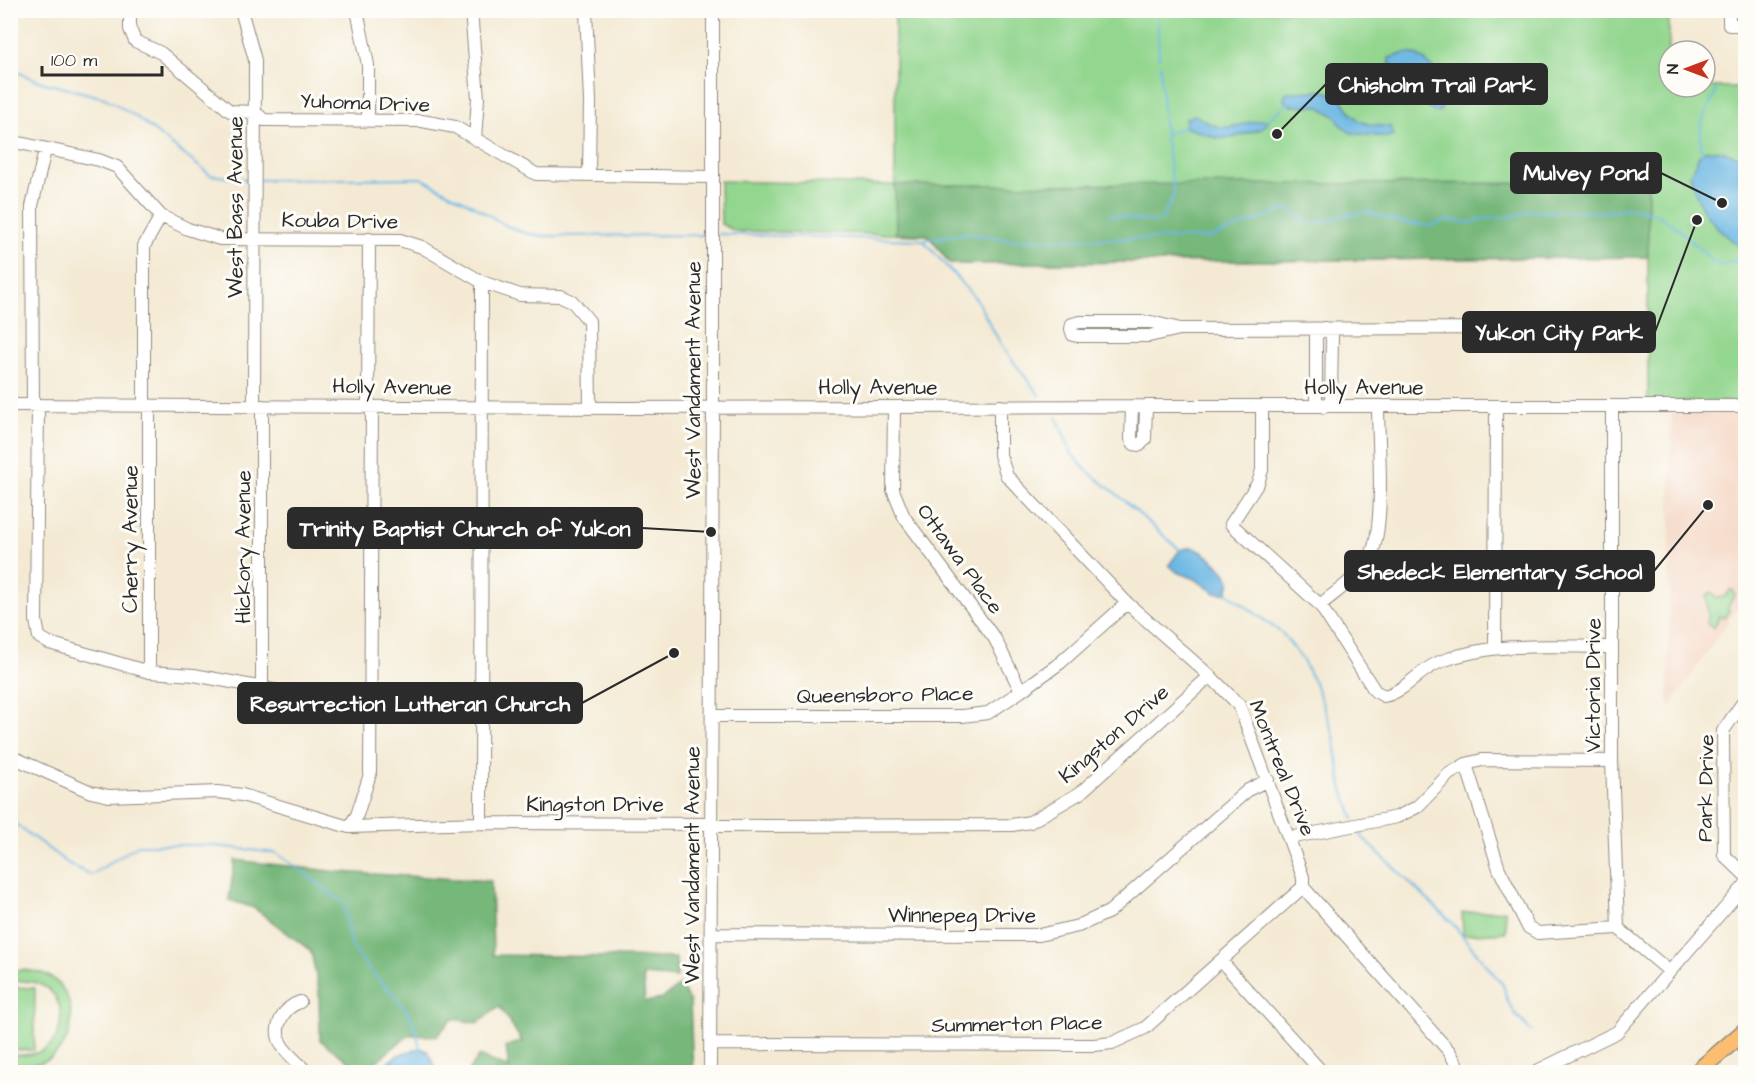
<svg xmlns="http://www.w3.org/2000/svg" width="1756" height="1083" font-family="'Architects Daughter',sans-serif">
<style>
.built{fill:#f4d3c0}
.green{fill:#93d68f;stroke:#5f805d;stroke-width:1.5}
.forest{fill:#76b77a;stroke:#507152;stroke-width:1.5}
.water{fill:#69b6e3;stroke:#4a7087;stroke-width:1.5}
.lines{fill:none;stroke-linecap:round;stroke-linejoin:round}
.stream{stroke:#69b6e3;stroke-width:2}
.minor-casing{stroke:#908a80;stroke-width:14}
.highway-casing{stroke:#908a80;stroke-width:19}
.minor{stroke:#fff;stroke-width:12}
.highway{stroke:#fcbd6f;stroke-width:16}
.labels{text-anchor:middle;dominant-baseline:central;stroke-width:6;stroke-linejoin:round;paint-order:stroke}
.street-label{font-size:21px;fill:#2b2b2b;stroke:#fdfcf7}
.leader{fill:none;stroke:#2b2b2b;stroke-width:2}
.callout-dot{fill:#2b2b2b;stroke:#fdfcf7;stroke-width:2}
.callout{fill:#2b2b2b;stroke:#2b2b2b;stroke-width:2}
.callout-label{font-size:22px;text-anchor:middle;font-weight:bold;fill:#fff}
</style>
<rect width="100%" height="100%" fill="#fdfcf7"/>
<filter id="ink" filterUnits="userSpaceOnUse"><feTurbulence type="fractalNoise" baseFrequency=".0167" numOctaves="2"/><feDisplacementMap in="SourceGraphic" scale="12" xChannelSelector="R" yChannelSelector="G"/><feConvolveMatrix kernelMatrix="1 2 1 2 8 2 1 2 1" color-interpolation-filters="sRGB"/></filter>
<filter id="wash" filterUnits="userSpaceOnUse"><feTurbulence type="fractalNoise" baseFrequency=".008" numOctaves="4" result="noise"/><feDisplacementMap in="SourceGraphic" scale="24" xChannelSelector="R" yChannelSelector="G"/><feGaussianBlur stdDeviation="1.35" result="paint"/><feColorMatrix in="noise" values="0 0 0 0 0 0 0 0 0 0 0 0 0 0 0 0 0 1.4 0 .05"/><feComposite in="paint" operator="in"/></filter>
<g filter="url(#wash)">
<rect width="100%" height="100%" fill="#f4ead4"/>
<path class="built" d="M 1745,413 L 1745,597 L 1671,705 L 1668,703 L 1671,414 Z"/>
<path class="green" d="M 895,11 L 1669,11 L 1669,87 L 1745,87 L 1745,402 L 1648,402 L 1648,257 L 950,264 L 928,235 L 735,231 L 721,224 L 720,181 L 895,185 Z
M 1730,590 L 1733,590 L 1735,595 L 1728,607 L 1729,611 L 1724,618 L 1720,616 L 1714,628 L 1707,624 L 1708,616 L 1706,595 L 1712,592 L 1717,598 L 1726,596 Z
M 1505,910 L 1506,932 L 1463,935 L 1462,913 Z
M 24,970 C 29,971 36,971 42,973 C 79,986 81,1042 47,1060 C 36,1066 23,1065 11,1065 L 11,1055 C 20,1055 30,1056 39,1052 C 65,1042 69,999 43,986 C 33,980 22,981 11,981 L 11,971 Z
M 11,987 L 35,988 L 34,1050 L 11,1050 Z"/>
<path class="forest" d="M 1648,183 L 1648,257 L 950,264 L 929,235 L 896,234 L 895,185 Z
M 235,860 L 339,872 L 491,881 L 493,955 L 676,958 L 677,978 L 643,975 L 645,1002 L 662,999 L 680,985 L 690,1002 L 693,1072 L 472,1072 L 469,1070 L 479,1056 L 509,1068 L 506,1047 L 522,1041 L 499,1006 L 478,1023 L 452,1019 L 437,1036 L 409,1035 L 363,1072 L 320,1040 L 319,991 L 311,951 L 254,908 L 229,900 Z"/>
<path class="water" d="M 1405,53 C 1428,52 1455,90 1440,111 L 1435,112 L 1429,109 L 1390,64 L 1389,58 Z
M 1325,91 C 1352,100 1341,106 1357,119 C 1366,126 1379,125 1390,127 L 1393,135 L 1386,137 L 1351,133 L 1342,126 L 1335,116 L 1318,106 L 1292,106 L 1284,101 L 1285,93 L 1289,92 Z
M 1195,115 C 1201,119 1209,124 1216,126 C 1233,131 1251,119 1268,120 L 1266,125 L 1261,129 L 1232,138 L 1217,138 L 1184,127 L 1186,118 Z
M 1706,150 L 1722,151 L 1745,158 L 1745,252 C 1714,224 1700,218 1690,174 L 1699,156 Z
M 1192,547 C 1209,554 1220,564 1230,580 L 1227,593 L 1215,593 L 1195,579 L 1177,572 L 1169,565 L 1180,550 Z
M 420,1048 L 428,1051 L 437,1072 L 374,1072 L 398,1055 Z"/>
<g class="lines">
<path class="stream" d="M 1157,10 L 1159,58
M 10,69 L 41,82 L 105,98 L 135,116 L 210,175 L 250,180
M 1268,120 L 1288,103
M 1165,135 L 1184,127
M 1702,154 C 1700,141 1700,128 1704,116 C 1708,106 1714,100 1716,90
M 258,180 L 421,178 L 474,206 L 507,226 L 524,233 L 542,236 L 709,235
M 1109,215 C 1127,217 1144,223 1161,221 L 1174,195 L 1165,135 L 1160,65
M 718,234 L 923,240 L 967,233 L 1011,240 L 1209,238 L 1287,209 L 1304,219 L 1318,223 L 1341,216 L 1367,212 L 1399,222 L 1430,226 L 1447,220 L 1470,223 L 1481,219 L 1510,217 L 1530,211 L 1603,212 L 1630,208 L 1654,213 L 1674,225 L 1717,265 C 1730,265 1736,260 1746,251
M 923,240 L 976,299 L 1003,348 L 1040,396
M 1056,416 L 1072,454 L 1086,470 L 1119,496 L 1181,551
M 1225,591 L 1283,634 L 1302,659 L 1317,688 L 1334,736 L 1342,787 L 1354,819
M 10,820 L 69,864 L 91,875 L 138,845 L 208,845 L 276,853 L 306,874 L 345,905 C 347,921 347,937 355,950 C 377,987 416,1002 420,1050
M 1359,830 L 1363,838 L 1452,923 L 1503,985 L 1508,1002 L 1517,1016 L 1531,1031"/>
</g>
</g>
<g filter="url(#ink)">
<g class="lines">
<defs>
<path id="minor" d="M 130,10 L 130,29 L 135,41 L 161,53 L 230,111 L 255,112 L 264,120 L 422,121 L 455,127 L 536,174 L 712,177
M 241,10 L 255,60 L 254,406
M 357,10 L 368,65 L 368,120
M 471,10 L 478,98 L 475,139
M 586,10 L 590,101 L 589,175
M 1729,10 L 1729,25 L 1746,25
M 10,141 L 99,160 L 117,167 L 161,216 L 188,229 L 220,239 L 400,240 L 422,247 L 482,282 L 520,295 L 561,296 L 572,301 L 589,321 L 590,408
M 1324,328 L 1332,335 L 1331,400 L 1324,407 L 1316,400 L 1316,336 Z
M 1180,329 L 1149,336 L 1079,336 L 1073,335 L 1071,329 L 1072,324 L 1080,322 L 1151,322 L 1180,329 L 1483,328 L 1515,335 L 1586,336 L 1593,329 L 1585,320 L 1515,322 L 1483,328
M 10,405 L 624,408 L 1146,406 L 1746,406
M 33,405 L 32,206 L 45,150
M 38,405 L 36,620 L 39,637 L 49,643 L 149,672 L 194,675 L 370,708
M 144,405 L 144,246 L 161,216
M 262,406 L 262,689
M 368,406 L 369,239
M 1000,406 L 1000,455 L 1007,476 L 1127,603 L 1210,676 L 1239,705 L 1303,877 L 1303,887 L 1449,1051 L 1461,1072
M 1132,406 L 1131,439 L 1134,444 L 1140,445 L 1145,439 L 1146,406
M 1262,406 L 1262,470 L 1258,483 L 1231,524 L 1320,605 L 1375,691 L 1384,696 C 1407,691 1419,669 1442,661 C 1496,641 1555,647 1612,647
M 1612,406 L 1612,761 L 1618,928
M 894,407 L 893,490 L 904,517 L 995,639 L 1021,691
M 1320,605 C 1337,591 1359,577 1370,557 C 1386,528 1378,443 1378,406
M 1495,647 L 1496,407
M 149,672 L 149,406
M 1746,698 L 1723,731 L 1724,855 L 1746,876
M 712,716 L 962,716 L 988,713 L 1021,691 L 1060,663 L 1127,603
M 10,756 L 91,792 L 109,796 L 218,792 L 242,795 L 349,827 L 481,823 L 710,824 L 719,826 L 1012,825 L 1030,822 L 1080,793 L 1210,676
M 1466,764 L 1499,869 L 1528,927 L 1538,933 L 1618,928 L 1669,971
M 481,823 L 482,282
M 349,827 L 357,815 L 370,774 L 372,406
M 1289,838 L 1397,817 L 1417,807 L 1449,774 L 1466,764 L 1482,760 L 1612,761
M 711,934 L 1039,935 L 1078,926 L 1109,912 L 1248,790 L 1268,780
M 1221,961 L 1322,1072
M 300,1002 C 284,1007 272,1027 281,1044 C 287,1055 299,1062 306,1072
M 711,1044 L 1094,1045 L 1112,1043 L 1145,1028 L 1303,887
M 710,1072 L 713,407 L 713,10
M 1535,1072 L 1617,1032 L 1746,884"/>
<path id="highway" d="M 1697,1072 L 1746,1030"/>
</defs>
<use href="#minor" class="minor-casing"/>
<use href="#highway" class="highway-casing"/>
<use href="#minor" class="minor"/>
<use href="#highway" class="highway"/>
</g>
</g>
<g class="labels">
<g class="street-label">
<text transform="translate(365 103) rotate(2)">Yuhoma Drive</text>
<text transform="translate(235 207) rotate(-90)">West Bass Avenue</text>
<text transform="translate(340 221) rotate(1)">Kouba Drive</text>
<text transform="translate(693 380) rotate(-90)">West Vandament Avenue</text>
<text transform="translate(392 387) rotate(1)">Holly Avenue</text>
<text x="878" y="387">Holly Avenue</text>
<text x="1364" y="387">Holly Avenue</text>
<text transform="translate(130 539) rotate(-90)">Cherry Avenue</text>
<text transform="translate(243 547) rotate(-90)">Hickory Avenue</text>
<text transform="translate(960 559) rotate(54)">Ottawa Place</text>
<text transform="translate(1593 685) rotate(-90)">Victoria Drive</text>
<text transform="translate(885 695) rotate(-1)">Queensboro Place</text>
<text transform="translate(1114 734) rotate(-41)">Kingston Drive</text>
<text transform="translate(1282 768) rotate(68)">Montreal Drive</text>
<text transform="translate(1706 788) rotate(-89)">Park Drive</text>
<text x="595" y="804">Kingston Drive</text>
<text transform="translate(692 865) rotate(-90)">West Vandament Avenue</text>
<text x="962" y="915">Winnepeg Drive</text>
<text transform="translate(1017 1024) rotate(-1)">Summerton Place</text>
</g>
</g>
<path class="leader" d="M1277 134L1326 84M1722 203L1661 173M1697 220L1655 332M711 532L642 528M1708 505L1654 571M674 653L582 703"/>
<g class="callout-dot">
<circle cx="1277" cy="134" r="6"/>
<circle cx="1722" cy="203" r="6"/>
<circle cx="1697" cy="220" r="6"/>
<circle cx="711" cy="532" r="6"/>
<circle cx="1708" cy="505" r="6"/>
<circle cx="674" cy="653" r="6"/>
</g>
<g class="callout">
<rect x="1326" y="64" width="221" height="40" rx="6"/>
<rect x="1511" y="153" width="150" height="40" rx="6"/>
<rect x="1463" y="312" width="192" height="40" rx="6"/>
<rect x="288" y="508" width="354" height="40" rx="6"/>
<rect x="1345" y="551" width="309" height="40" rx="6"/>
<rect x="238" y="683" width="344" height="40" rx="6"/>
</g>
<g class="callout-label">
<text x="1437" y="92">Chisholm Trail Park</text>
<text x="1586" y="180">Mulvey Pond</text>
<text x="1559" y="340">Yukon City Park</text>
<text x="465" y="536">Trinity Baptist Church of Yukon</text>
<text x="1500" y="579">Shedeck Elementary School</text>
<text x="410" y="711">Resurrection Lutheran Church</text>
</g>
<rect width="1756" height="1083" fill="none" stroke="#fdfcf7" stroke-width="36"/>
<g transform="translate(1687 69) rotate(270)"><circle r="28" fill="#fdfcf7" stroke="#a9a8a5" stroke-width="1.5"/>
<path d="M0-4.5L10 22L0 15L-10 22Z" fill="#c8321e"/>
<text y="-9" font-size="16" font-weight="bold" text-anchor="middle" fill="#2b2b2b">N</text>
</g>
<path d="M42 66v9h120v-9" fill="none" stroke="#2b2b2b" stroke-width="3"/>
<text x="51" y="66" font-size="18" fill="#2b2b2b" stroke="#fdfcf7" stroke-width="4.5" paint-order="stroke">100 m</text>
</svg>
